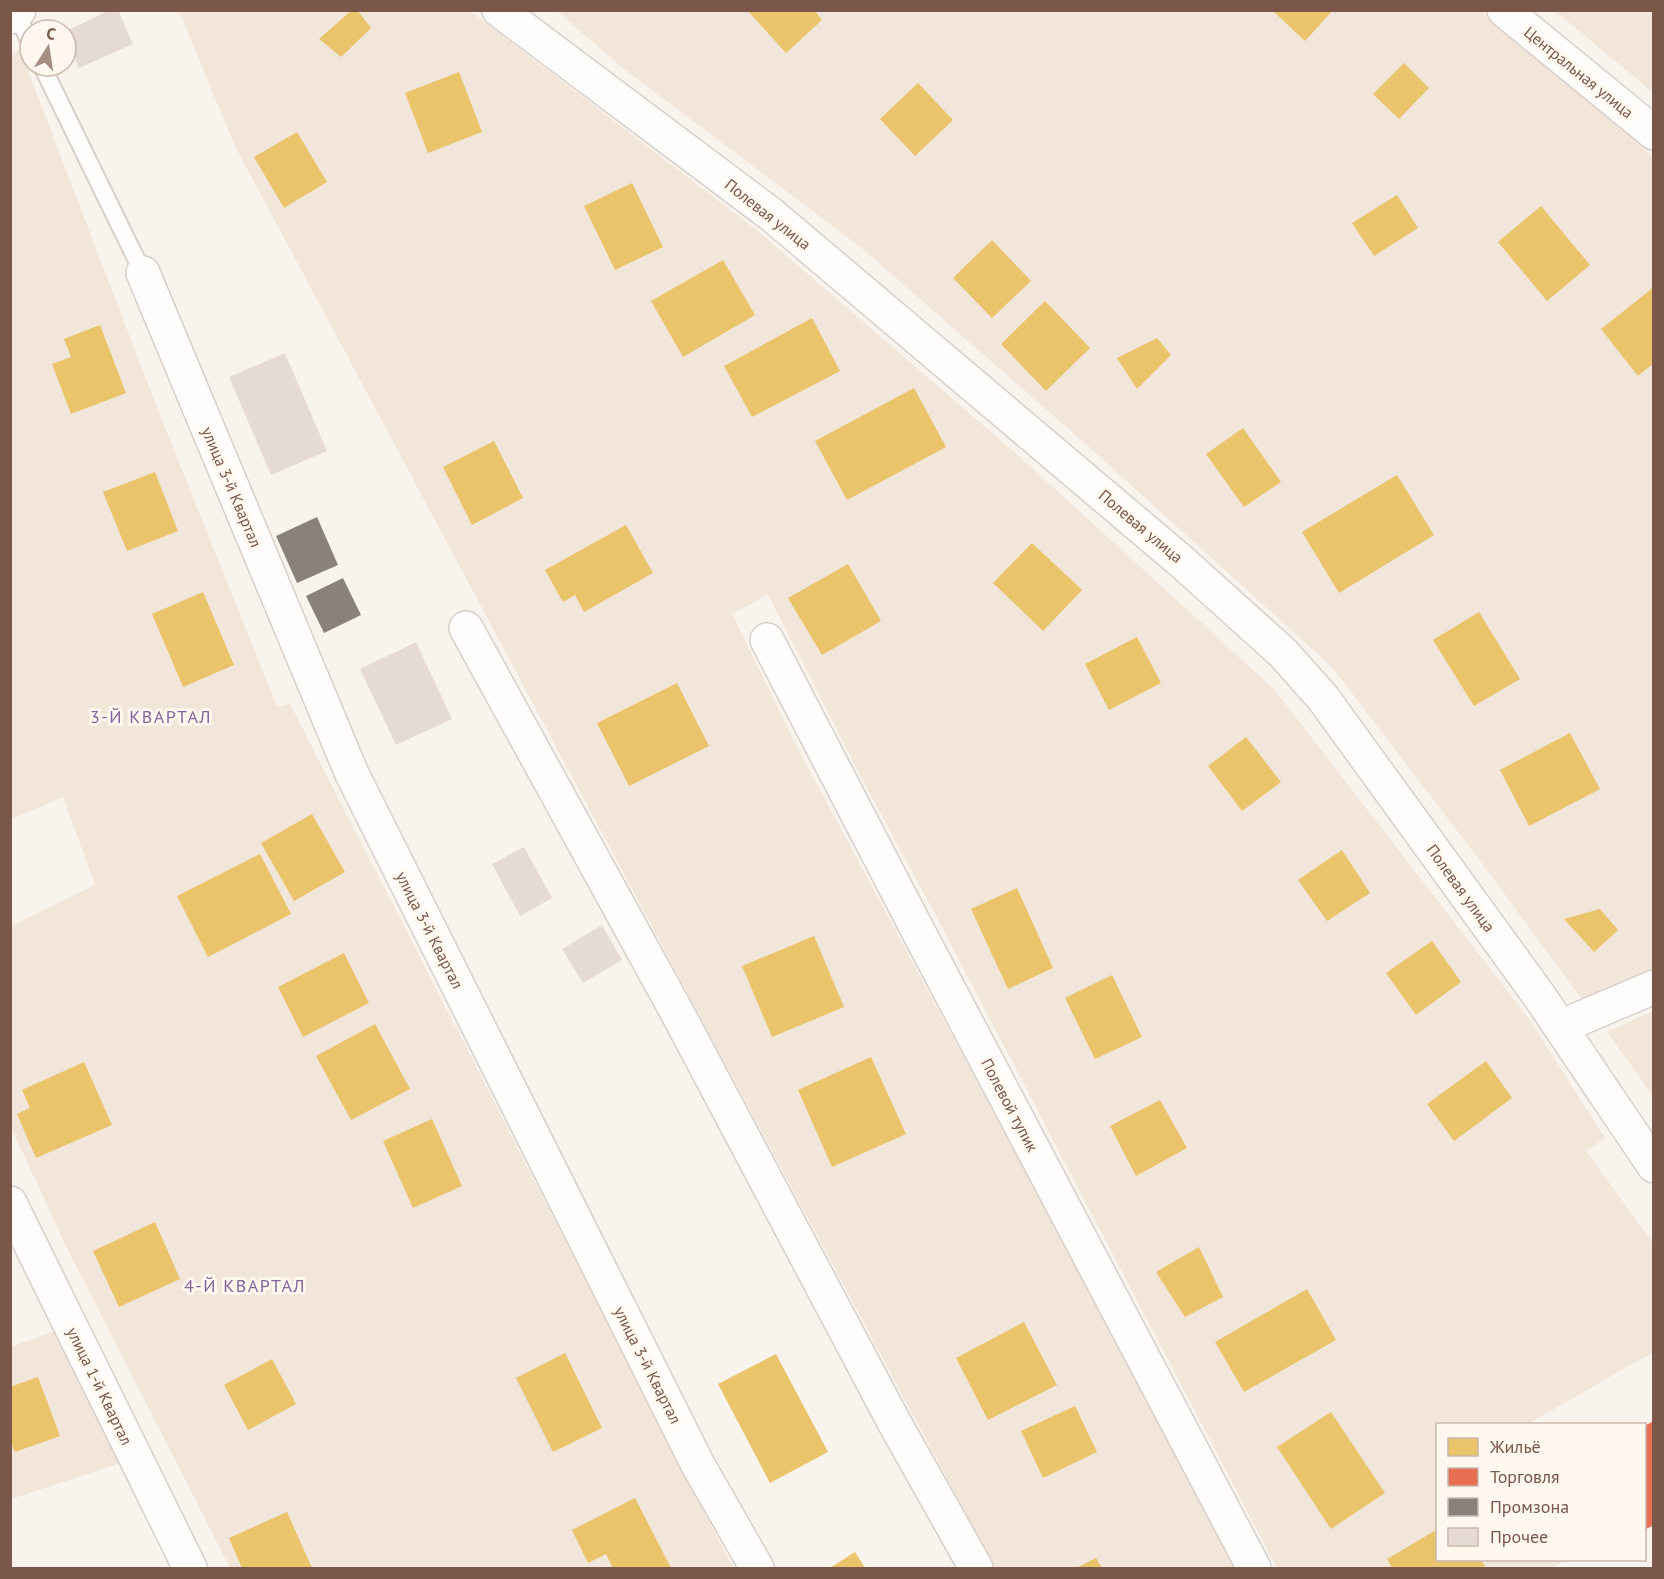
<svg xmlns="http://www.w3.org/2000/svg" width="1664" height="1579" font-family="'PT Sans',sans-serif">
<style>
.residential{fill:#f2e5da}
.homes{fill:#e9c46a}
.shops{fill:#e76f51}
.industry{fill:#8a817c}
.building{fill:#e6dbd4}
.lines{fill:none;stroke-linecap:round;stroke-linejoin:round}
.service-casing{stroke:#d8cfca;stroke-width:20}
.minor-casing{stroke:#d8cfca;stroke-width:36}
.service{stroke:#fefdfc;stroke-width:16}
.minor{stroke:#fefdfc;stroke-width:33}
.labels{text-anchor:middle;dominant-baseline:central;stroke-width:6;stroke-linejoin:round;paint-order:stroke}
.street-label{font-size:16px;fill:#7a5749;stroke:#fff8ef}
.neighbourhood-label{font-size:18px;letter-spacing:1.5px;fill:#86659d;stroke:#fff8ef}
</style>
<rect width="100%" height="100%" fill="#f9f3ed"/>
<path class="residential" d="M 179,11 L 470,11 L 759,232 L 1020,457 L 1274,689 L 1529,1019 L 1605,1138 L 1586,1151 L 1653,1243 L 1653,1352 L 1528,1424 L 1438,1424 L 1438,1560 L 1566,1560 L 1551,1568 L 1277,1568 L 935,914 L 859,773 L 768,594 L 732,614 L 798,749 L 1238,1568 L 995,1568 L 235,146 Z
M 557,11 L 1481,11 L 1653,157 L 1653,970 L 1583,1001 L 1481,862 L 1332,667 L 1088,446 L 864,250 L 624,69 Z
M 1555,11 L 1653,11 L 1653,93 L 1650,90 Z
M 20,50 L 161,418 L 277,707 L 290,704 L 733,1568 L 230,1568 L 64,1242 L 10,1125 L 11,926 L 95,885 L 63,797 L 11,819 L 10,55 Z
M 1653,1011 L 1653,1096 L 1607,1032 Z
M 59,1330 L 121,1463 L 11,1499 L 10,1347 Z"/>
<path class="homes" d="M 352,10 L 357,10 L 371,28 L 341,57 L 319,39 Z
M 747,10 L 814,10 L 822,20 L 786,53 Z
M 1272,10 L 1333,10 L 1305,41 Z
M 1404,63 L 1429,88 L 1399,119 L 1373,94 Z
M 459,72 L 482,132 L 428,153 L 405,93 Z
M 918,83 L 953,120 L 915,156 L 880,119 Z
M 297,132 L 327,182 L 284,208 L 254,157 Z
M 632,183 L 663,247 L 615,270 L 584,206 Z
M 1397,195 L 1418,228 L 1374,256 L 1352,223 Z
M 1541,206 L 1590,265 L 1547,301 L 1498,242 Z
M 992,240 L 1031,281 L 992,318 L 953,278 Z
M 723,260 L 755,315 L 683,357 L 651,301 Z
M 1654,287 L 1654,363 L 1638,376 L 1601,329 Z
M 1045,301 L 1090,348 L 1046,391 L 1001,344 Z
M 812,318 L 840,371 L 752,417 L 724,366 Z
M 100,325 L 126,393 L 71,414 L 52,364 L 71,357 L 64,339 Z
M 1157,338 L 1171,355 L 1137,389 L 1117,358 Z
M 914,388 L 946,447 L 847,500 L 815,441 Z
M 1243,428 L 1281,482 L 1244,507 L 1206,454 Z
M 494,441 L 523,498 L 472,525 L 443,467 Z
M 155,472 L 178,531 L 127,551 L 103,492 Z
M 1397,475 L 1434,535 L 1339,593 L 1302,532 Z
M 626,525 L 653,573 L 584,612 L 575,595 L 563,602 L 545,570 Z
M 1032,543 L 1082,590 L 1043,631 L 993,583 Z
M 848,564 L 881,621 L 822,655 L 788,598 Z
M 203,592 L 234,665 L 183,687 L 152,614 Z
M 1479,612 L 1520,679 L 1474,706 L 1433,640 Z
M 1137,637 L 1161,683 L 1109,710 L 1085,664 Z
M 677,683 L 709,746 L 629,786 L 597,723 Z
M 1570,733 L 1600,789 L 1529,826 L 1500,770 Z
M 1246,737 L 1281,782 L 1242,811 L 1208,766 Z
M 312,814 L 345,872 L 294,901 L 261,843 Z
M 1342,850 L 1370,893 L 1327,921 L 1298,880 Z
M 260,854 L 291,914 L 208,957 L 177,896 Z
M 1017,888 L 1053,968 L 1008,989 L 971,909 Z
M 1600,909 L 1618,930 L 1594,952 L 1564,919 Z
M 814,936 L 844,1007 L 772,1037 L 742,966 Z
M 1432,941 L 1461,982 L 1416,1015 L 1386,973 Z
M 344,953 L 369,1003 L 303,1037 L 278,987 Z
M 1112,975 L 1142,1037 L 1095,1059 L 1065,998 Z
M 375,1024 L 410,1089 L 351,1120 L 316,1056 Z
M 871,1057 L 906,1134 L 832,1167 L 798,1090 Z
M 1486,1061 L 1512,1098 L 1454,1141 L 1427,1104 Z
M 84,1062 L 112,1125 L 36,1158 L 17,1114 L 30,1108 L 22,1090 Z
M 1160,1100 L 1187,1148 L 1136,1176 L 1110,1126 Z
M 432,1119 L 462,1186 L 413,1208 L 383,1141 Z
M 155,1222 L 180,1279 L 119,1307 L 93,1251 Z
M 1199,1247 L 1223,1297 L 1185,1317 L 1156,1272 Z
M 1307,1289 L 1336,1340 L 1244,1392 L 1215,1342 Z
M 1024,1322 L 1057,1385 L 988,1420 L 956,1358 Z
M 565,1353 L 602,1428 L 553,1452 L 516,1378 Z
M 776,1354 L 828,1452 L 770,1483 L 718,1384 Z
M 272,1359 L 296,1404 L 248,1430 L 224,1385 Z
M 38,1377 L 60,1436 L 15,1452 L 10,1441 L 10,1387 Z
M 1075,1406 L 1097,1452 L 1043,1478 L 1021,1431 Z
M 1331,1412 L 1385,1493 L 1331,1529 L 1277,1447 Z
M 635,1498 L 671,1568 L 613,1568 L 606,1554 L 588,1563 L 572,1530 Z
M 287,1512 L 312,1568 L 242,1568 L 229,1538 Z
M 1438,1529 L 1438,1560 L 1481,1560 L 1485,1566 L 1481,1568 L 1392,1568 L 1387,1559 Z
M 855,1552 L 865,1568 L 830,1568 Z
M 1096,1558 L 1102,1568 L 1076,1568 Z"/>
<path class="shops" d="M 1654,1421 L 1654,1525 L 1644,1530 L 1644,1426 Z"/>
<path class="industry" d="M 317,517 L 338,565 L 297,583 L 276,536 Z
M 343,578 L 361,615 L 324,633 L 306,596 Z"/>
<path class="building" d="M 110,10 L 118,10 L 133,44 L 79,68 L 66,40 L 66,31 Z
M 285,353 L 327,451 L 271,475 L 229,377 Z
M 416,642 L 452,719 L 396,745 L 360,669 Z
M 524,847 L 552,898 L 520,916 L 492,864 Z
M 602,925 L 622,960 L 583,983 L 562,949 Z"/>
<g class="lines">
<defs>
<path id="service" d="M 16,13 L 30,42
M 42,66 L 143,273"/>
<path id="minor" d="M 499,10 L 772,215 L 1182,562 L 1283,653 L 1323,698 L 1540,997 L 1654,1166
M 1504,10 L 1654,133
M 10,17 L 19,10
M 143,273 L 352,774 L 697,1463 L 757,1568
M 466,628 L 678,1014 L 894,1422 L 976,1568
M 767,640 L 916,927 L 1254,1568
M 1560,1027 L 1654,987
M 10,1203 L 190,1568"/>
</defs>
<use href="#service" class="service-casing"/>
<use href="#minor" class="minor-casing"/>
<use href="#service" class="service"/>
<use href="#minor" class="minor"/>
</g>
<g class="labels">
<g class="street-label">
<text transform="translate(1579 72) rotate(39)">Центральная улица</text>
<text transform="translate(768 214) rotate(38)">Полевая улица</text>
<text transform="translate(232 487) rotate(67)">улица 3-й Квартал</text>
<text transform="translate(1141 526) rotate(40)">Полевая улица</text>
<text transform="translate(1461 888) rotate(54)">Полевая улица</text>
<text transform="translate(430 930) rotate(63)">улица 3-й Квартал</text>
<text transform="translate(1010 1105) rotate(62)">Полевой тупик</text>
<text transform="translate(648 1365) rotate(63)">улица 3-й Квартал</text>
<text transform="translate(100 1386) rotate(64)">улица 1-й Квартал</text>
</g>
<g class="neighbourhood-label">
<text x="151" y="716">3-Й КВАРТАЛ</text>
<text x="245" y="1285">4-Й КВАРТАЛ</text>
</g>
</g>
<rect width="1664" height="1579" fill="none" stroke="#7a5749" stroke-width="24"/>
<rect x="1436" y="1423" width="210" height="138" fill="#fff8ef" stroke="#cab8ad" stroke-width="1.5"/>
<rect x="1448" y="1438" width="30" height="18" fill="#e9c46a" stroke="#cab8ad" stroke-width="1.5"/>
<text x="1490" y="1453" font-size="18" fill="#7a5749">Жильё</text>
<rect x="1448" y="1468" width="30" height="18" fill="#e76f51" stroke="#cab8ad" stroke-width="1.5"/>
<text x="1490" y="1483" font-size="18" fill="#7a5749">Торговля</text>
<rect x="1448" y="1498" width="30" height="18" fill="#8a817c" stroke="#cab8ad" stroke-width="1.5"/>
<text x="1490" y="1513" font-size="18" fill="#7a5749">Промзона</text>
<rect x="1448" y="1528" width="30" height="18" fill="#e6dbd4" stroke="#cab8ad" stroke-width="1.5"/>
<text x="1490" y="1543" font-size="18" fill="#7a5749">Прочее</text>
<g transform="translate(48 48) rotate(12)"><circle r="28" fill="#fff8ef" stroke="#cab8ad" stroke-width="1.5"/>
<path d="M0-4.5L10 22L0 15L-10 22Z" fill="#a68e82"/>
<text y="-9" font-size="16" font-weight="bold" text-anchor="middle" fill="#7a5749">С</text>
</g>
</svg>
